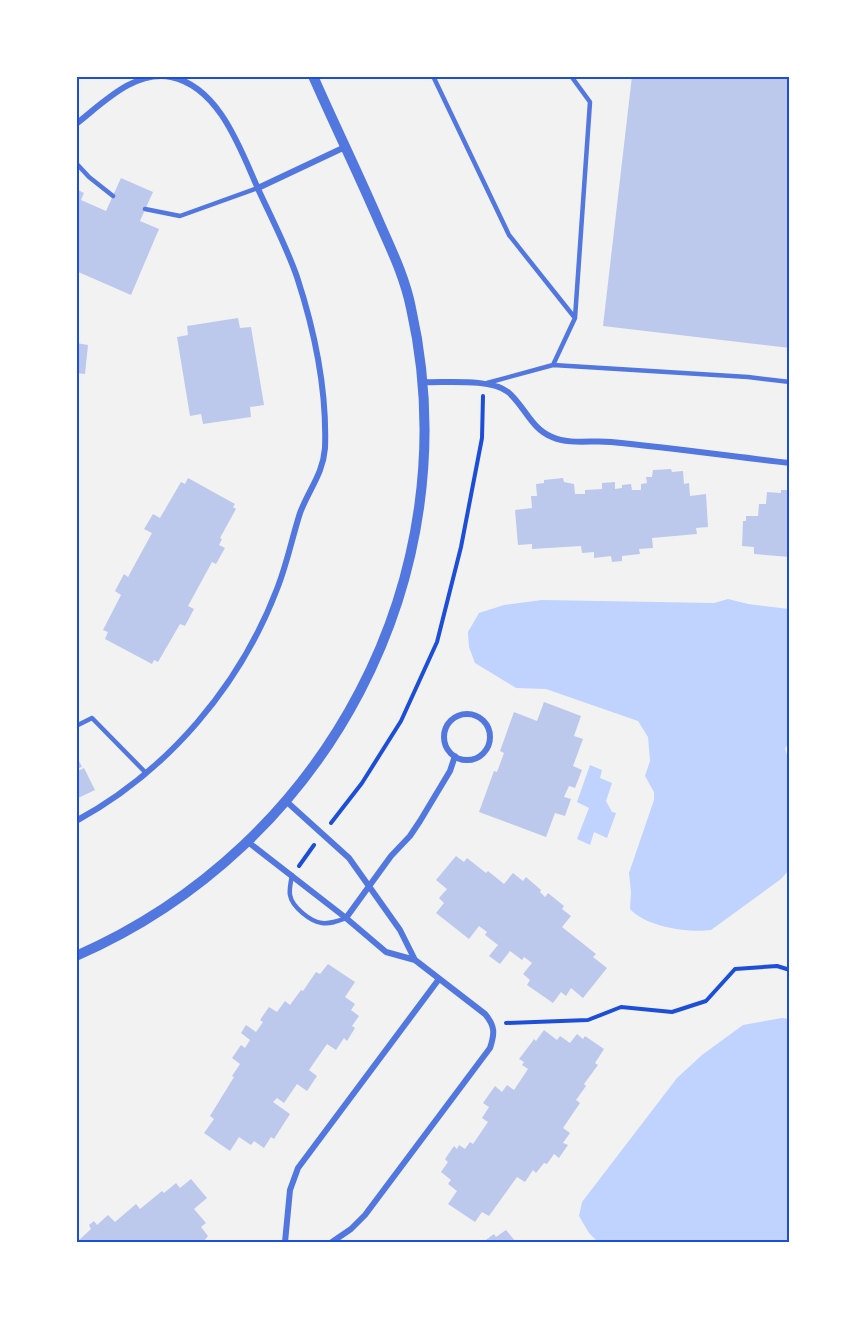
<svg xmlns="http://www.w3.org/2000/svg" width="866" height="1319" font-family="'Archivo Narrow',sans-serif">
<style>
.water{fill:#bfd3fe}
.building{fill:#bdc9ec}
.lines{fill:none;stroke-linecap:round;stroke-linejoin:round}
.path{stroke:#1d4ed8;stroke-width:4}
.service{stroke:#5277de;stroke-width:4.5}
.minor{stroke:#5277de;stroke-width:6}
.tertiary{stroke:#5277de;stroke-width:10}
.neatline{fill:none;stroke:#1d4ed8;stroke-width:2}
</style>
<rect width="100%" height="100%" fill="#f2f2f2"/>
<path class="water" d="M 728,599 L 748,604 L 789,609 L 790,739 L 785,749 L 790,764 L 789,870 L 781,879 L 711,930 C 688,933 646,927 630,909 L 631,892 L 629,873 L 654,800 L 654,792 L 645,776 L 650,761 L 648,737 L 638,721 L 546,689 L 516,688 L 475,663 L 469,647 L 468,632 L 479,613 L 504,605 L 542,600 L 714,603 Z
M 590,765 L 602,770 L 600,778 L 612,783 L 606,801 L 612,812 L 616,813 L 607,838 L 594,832 L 590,845 L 577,839 L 589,808 L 577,802 Z
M 782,1018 L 790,1019 L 789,1242 L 598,1242 L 589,1233 L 579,1216 L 582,1202 L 677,1078 L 702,1055 L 743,1025 Z"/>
<path class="building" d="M 632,76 L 790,76 L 790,348 L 603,326 Z
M 121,178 L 153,192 L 140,221 L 159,229 L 131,295 L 76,271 L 79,256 L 76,255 L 76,189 L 84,193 L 81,200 L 106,211 Z
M 238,318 L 240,328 L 251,327 L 264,405 L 250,407 L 251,417 L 203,424 L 201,414 L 190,416 L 177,337 L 188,335 L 187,326 Z
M 76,343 L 88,345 L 85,374 L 76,373 Z
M 671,469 L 672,472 L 683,471 L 684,484 L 689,483 L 690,496 L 706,494 L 708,527 L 696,528 L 697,534 L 652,538 L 653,548 L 639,549 L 640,554 L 622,556 L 622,561 L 612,562 L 611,556 L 594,558 L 594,552 L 582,553 L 581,546 L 532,549 L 532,544 L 518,545 L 515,510 L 532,508 L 531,496 L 537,496 L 536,484 L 544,483 L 544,480 L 563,478 L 564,482 L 574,484 L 575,494 L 585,494 L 585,490 L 602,489 L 602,483 L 615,482 L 615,489 L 622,488 L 622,485 L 631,484 L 632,490 L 641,490 L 641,484 L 647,483 L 646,477 L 652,477 L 653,470 Z
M 188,478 L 235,504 L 233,507 L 236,509 L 220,538 L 222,539 L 219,545 L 225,548 L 216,564 L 212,562 L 188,606 L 194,609 L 185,626 L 180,624 L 158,662 L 154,660 L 152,664 L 105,639 L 108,632 L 103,630 L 121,595 L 115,591 L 124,574 L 128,577 L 152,533 L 144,529 L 153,514 L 160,518 L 181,482 L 185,484 Z
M 781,490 L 790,490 L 790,557 L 754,554 L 754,547 L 742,546 L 743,521 L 746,521 L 746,516 L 758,516 L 759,504 L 766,504 L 767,492 L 781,493 Z
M 544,702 L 581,716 L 574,736 L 583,739 L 573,766 L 582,770 L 575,788 L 569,786 L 564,797 L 571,799 L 565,816 L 555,813 L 546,837 L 479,812 L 494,771 L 497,772 L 504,753 L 500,751 L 514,712 L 537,721 Z
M 76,755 L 82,767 L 76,769 Z
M 84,768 L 95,790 L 76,799 L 76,772 Z
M 456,856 L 464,862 L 467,858 L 486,873 L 488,871 L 504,884 L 513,873 L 523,881 L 526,877 L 541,890 L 540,892 L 545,897 L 548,893 L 564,906 L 562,909 L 571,916 L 562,927 L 596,954 L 593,957 L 607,968 L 583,998 L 571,988 L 566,996 L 561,992 L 553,1003 L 527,985 L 530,980 L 523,974 L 532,963 L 524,957 L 522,960 L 510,951 L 500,964 L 489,956 L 498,945 L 485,935 L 487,932 L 479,926 L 469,939 L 436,913 L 444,903 L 439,898 L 447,889 L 436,880 Z
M 328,964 L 355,982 L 345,997 L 355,1004 L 351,1010 L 359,1016 L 352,1026 L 355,1028 L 347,1041 L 344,1038 L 336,1050 L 327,1044 L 309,1070 L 317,1076 L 307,1091 L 297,1084 L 284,1103 L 277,1098 L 273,1102 L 290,1114 L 274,1139 L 271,1137 L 264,1148 L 254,1141 L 251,1145 L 239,1137 L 230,1151 L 204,1133 L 214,1119 L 210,1116 L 234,1077 L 232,1076 L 240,1064 L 232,1058 L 241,1045 L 245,1048 L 250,1040 L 241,1033 L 246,1025 L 256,1032 L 263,1022 L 260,1020 L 269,1007 L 277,1012 L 285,1001 L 290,1005 L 301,990 L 303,991 L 316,972 L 320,974 Z
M 544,1030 L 557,1040 L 560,1036 L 570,1043 L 577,1034 L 583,1039 L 585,1036 L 604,1049 L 595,1063 L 598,1065 L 584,1084 L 586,1086 L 576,1100 L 580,1103 L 563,1128 L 570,1133 L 563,1143 L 568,1145 L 559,1158 L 554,1154 L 547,1164 L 544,1163 L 536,1173 L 533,1170 L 525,1182 L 517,1177 L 489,1216 L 482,1212 L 475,1222 L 448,1204 L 457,1191 L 448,1184 L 451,1180 L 441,1172 L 448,1162 L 445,1159 L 454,1146 L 457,1149 L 459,1145 L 465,1149 L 470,1142 L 473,1144 L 488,1122 L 482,1118 L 489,1107 L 483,1103 L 495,1086 L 502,1092 L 507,1085 L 514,1090 L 528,1069 L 522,1065 L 524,1062 L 519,1059 L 532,1042 L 534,1039 L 536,1041 Z
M 191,1179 L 207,1198 L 194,1209 L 206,1223 L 201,1227 L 208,1236 L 203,1242 L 82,1242 L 79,1240 L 91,1229 L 89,1225 L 94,1221 L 97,1225 L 108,1215 L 115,1222 L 136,1204 L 140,1209 L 162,1191 L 164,1193 L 176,1183 L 180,1188 Z
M 506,1230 L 516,1242 L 483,1242 L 494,1234 L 496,1237 Z"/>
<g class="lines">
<path class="path" d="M 331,823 L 362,783 L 401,721 L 437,642 L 461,547 L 482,438 L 483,396
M 299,866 L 314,845
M 506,1023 L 588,1020 L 621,1007 L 672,1012 L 706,1001 L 735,969 L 777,966 L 790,970"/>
<path class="service" d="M 433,76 L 509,235 L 575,318
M 76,163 L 89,177 L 113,196
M 145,209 L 180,216 L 258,188
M 553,365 L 748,377 L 790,382
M 487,383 L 553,365 L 575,318 L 590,102 L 571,76
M 76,726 L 92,718 L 146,773
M 292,875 C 291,881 289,889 290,895 C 292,907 311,922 322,923 C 331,924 338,921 346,918"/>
<path class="minor" d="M 76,124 C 103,103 134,70 171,77 C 220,87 241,151 259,191 C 272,219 287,248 297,277 C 315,332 327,391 325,448 C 323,474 309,489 300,513 C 292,538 287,564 277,589 C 240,686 168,771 76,821
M 258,188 L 345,147
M 422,382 C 445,383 490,378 508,392 C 524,405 531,429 552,437 C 570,445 592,440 611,442 C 671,448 730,456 790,463
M444 737a23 23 0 1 1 46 0a23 23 0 1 1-46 0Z
M 287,802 L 349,858 L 400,930 L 415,960 L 485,1014 C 495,1026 495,1033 490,1048 L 365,1215 L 351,1229 L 332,1242
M 248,842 L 346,918 L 386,952 L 415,960
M 346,918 L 391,856 L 410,836 L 420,821 L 450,771 L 455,756
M 285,1242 L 290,1190 L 298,1168 L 439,979"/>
<path class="tertiary" d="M 76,956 C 326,847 471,576 411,308 C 405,278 392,251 380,224 C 359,175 335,126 313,76"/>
</g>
<rect width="866" height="1319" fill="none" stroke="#ffffff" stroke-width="156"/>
<rect x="78" y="78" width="710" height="1163" class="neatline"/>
</svg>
